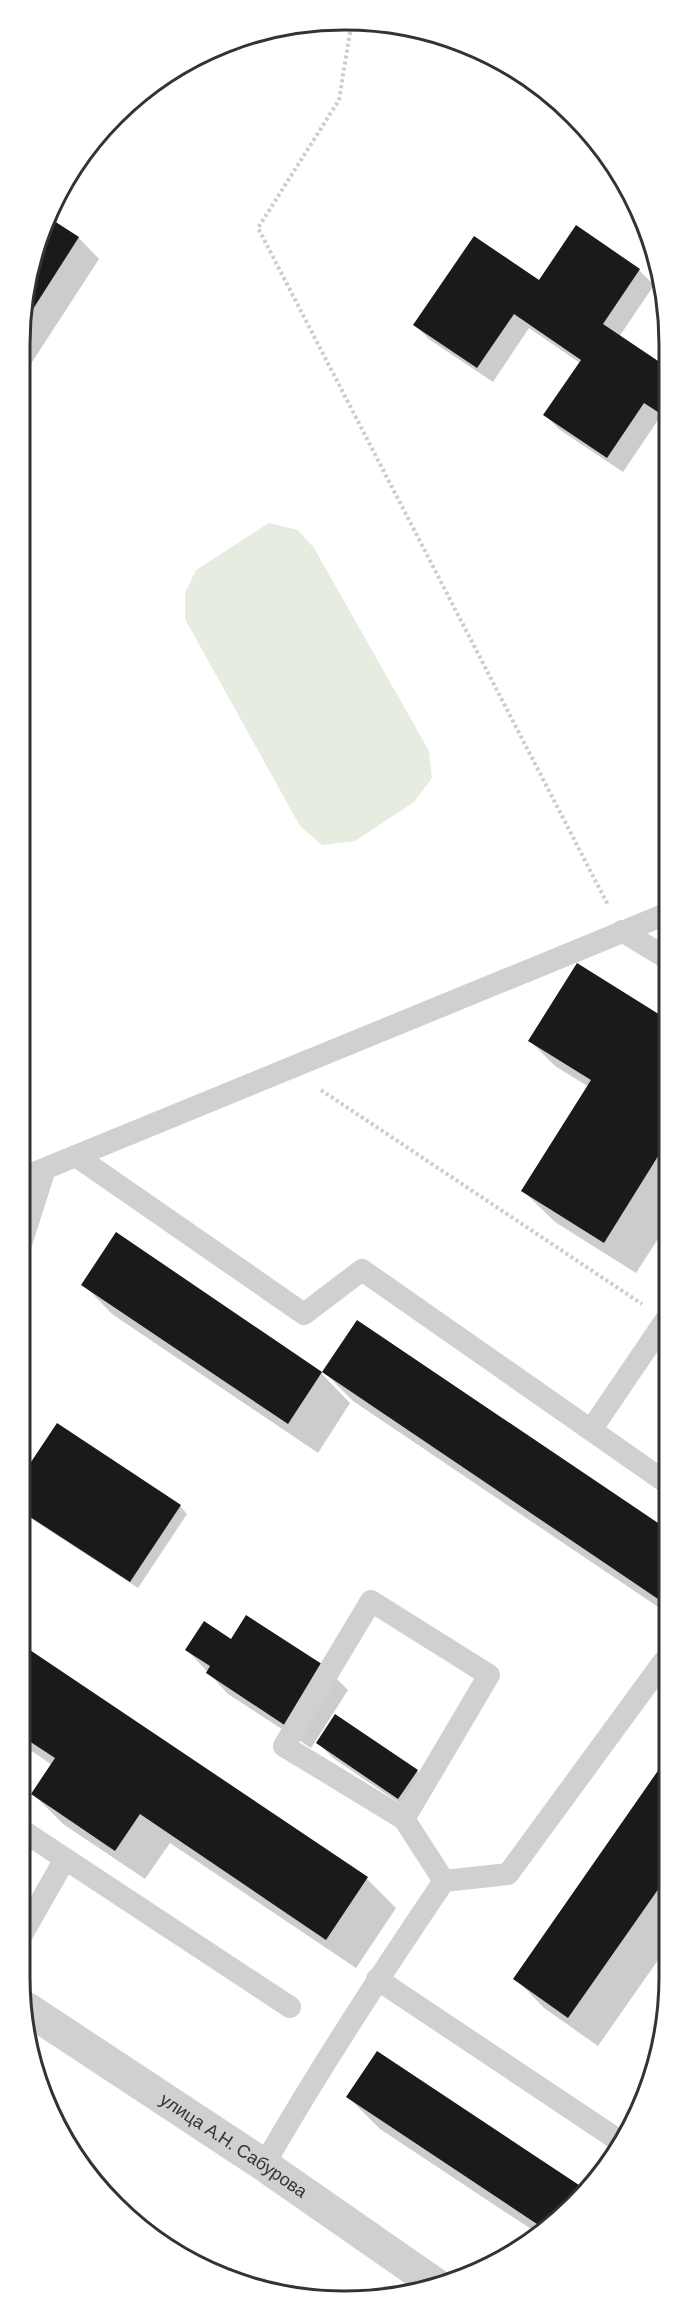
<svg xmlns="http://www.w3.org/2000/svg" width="689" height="2321" font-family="'DM Sans',sans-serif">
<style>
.green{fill:#e6ecdf}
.shadow{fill:#0003}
.building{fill:#1a1a1a}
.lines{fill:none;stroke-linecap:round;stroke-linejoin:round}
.path{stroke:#cdcdcd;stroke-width:4;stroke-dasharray:3 3;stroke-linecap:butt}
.service{stroke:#d0d0d0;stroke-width:22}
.tertiary{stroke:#d0d0d0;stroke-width:33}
.labels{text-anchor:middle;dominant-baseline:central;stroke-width:6;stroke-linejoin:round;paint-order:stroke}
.street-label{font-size:18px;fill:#333;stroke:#fff}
.rim{fill:none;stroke:#333;stroke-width:3}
</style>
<rect width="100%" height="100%" fill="#fff"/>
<path class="green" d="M 269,523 L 298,530 L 314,548 L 429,751 L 432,778 L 414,802 L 355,841 L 322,845 L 300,826 L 185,619 L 185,593 L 196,570 Z"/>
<path class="shadow" d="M 51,221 L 79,238 L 99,259 L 25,373 L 26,281 Z
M 639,270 L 654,285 L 619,337 L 667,369 L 667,422 L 660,417 L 623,472 L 560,430 L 545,415 L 580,363 L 529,328 L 493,382 L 430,340 L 415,325 L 539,282 Z
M 578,965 L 665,1019 L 665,1228 L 636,1273 L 555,1222 L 523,1191 L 589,1087 L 555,1066 L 530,1041 Z
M 83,1284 L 321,1373 L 350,1403 L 318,1453 L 112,1314 Z
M 357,1322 L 664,1529 L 664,1611 L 353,1401 L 324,1372 Z
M 21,1480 L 180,1506 L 187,1514 L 138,1588 L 21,1512 Z
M 21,1646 L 367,1879 L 396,1908 L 356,1968 L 170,1843 L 145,1879 L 63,1824 L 33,1794 L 52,1765 L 20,1743 Z
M 187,1650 L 327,1669 L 348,1690 L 311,1748 L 228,1694 Z
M 318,1743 L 417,1771 L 432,1786 L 414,1813 L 333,1758 Z
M 664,1765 L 663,1953 L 598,2046 L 544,2008 L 515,1978 Z
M 348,2097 L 584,2190 L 540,2235 L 380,2129 Z"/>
<path class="building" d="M 51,219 L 79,237 L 26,320 L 26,281 Z
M 576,225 L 640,269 L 603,324 L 667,367 L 667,418 L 644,403 L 607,458 L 543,415 L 581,360 L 514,314 L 477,368 L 413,325 L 474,236 L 539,280 Z
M 577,963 L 665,1018 L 665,1145 L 604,1243 L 521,1191 L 591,1080 L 528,1041 Z
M 116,1232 L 322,1372 L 288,1424 L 81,1285 Z
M 357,1320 L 664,1527 L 664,1603 L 322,1372 Z
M 57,1423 L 181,1505 L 130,1582 L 21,1511 L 21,1477 Z
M 246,1615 L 328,1668 L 289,1728 L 206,1673 L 210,1666 L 185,1650 L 204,1621 L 231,1639 Z
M 21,1644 L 368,1877 L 326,1940 L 140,1814 L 115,1851 L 31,1794 L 55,1758 L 20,1735 Z
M 335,1714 L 418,1770 L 398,1799 L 316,1743 Z
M 664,1762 L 664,1881 L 568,2018 L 513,1979 Z
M 377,2051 L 585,2189 L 546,2230 L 346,2097 Z
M 151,2228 L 218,2273 L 200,2268 L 150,2229 Z"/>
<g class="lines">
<path class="path" d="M 351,26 L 339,100 L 258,228 L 608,905
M 321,1090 L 642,1304"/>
<path class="service" d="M 622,931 L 665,957
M 76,1156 L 304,1314 L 362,1270 L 664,1481
M 22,1178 L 666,914
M 22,1241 L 45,1169
M 591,1430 L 665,1321
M 404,1819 L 284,1746 L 371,1601 L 489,1675 L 404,1819 L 444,1881
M 20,1829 L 290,2007
M 20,1938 L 65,1859
M 377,1979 L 621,2142
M 264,2165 C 320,2067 381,1974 444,1881 L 508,1874 L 664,1661"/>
<path class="tertiary" id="s1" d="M 26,2008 L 264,2165 L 438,2286"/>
</g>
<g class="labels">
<g class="street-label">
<text stroke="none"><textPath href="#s1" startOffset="249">улица А.Н. Сабурова</textPath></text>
</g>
</g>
<path d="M0 0H689V2321H0ZM344 30H345A314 314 0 0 1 659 344V1977A314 314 0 0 1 345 2291H344A314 314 0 0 1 30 1977V344A314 314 0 0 1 344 30Z" fill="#fff" fill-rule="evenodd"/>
<path class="rim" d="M344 30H345A314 314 0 0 1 659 344V1977A314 314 0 0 1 345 2291H344A314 314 0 0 1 30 1977V344A314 314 0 0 1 344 30Z"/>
</svg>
